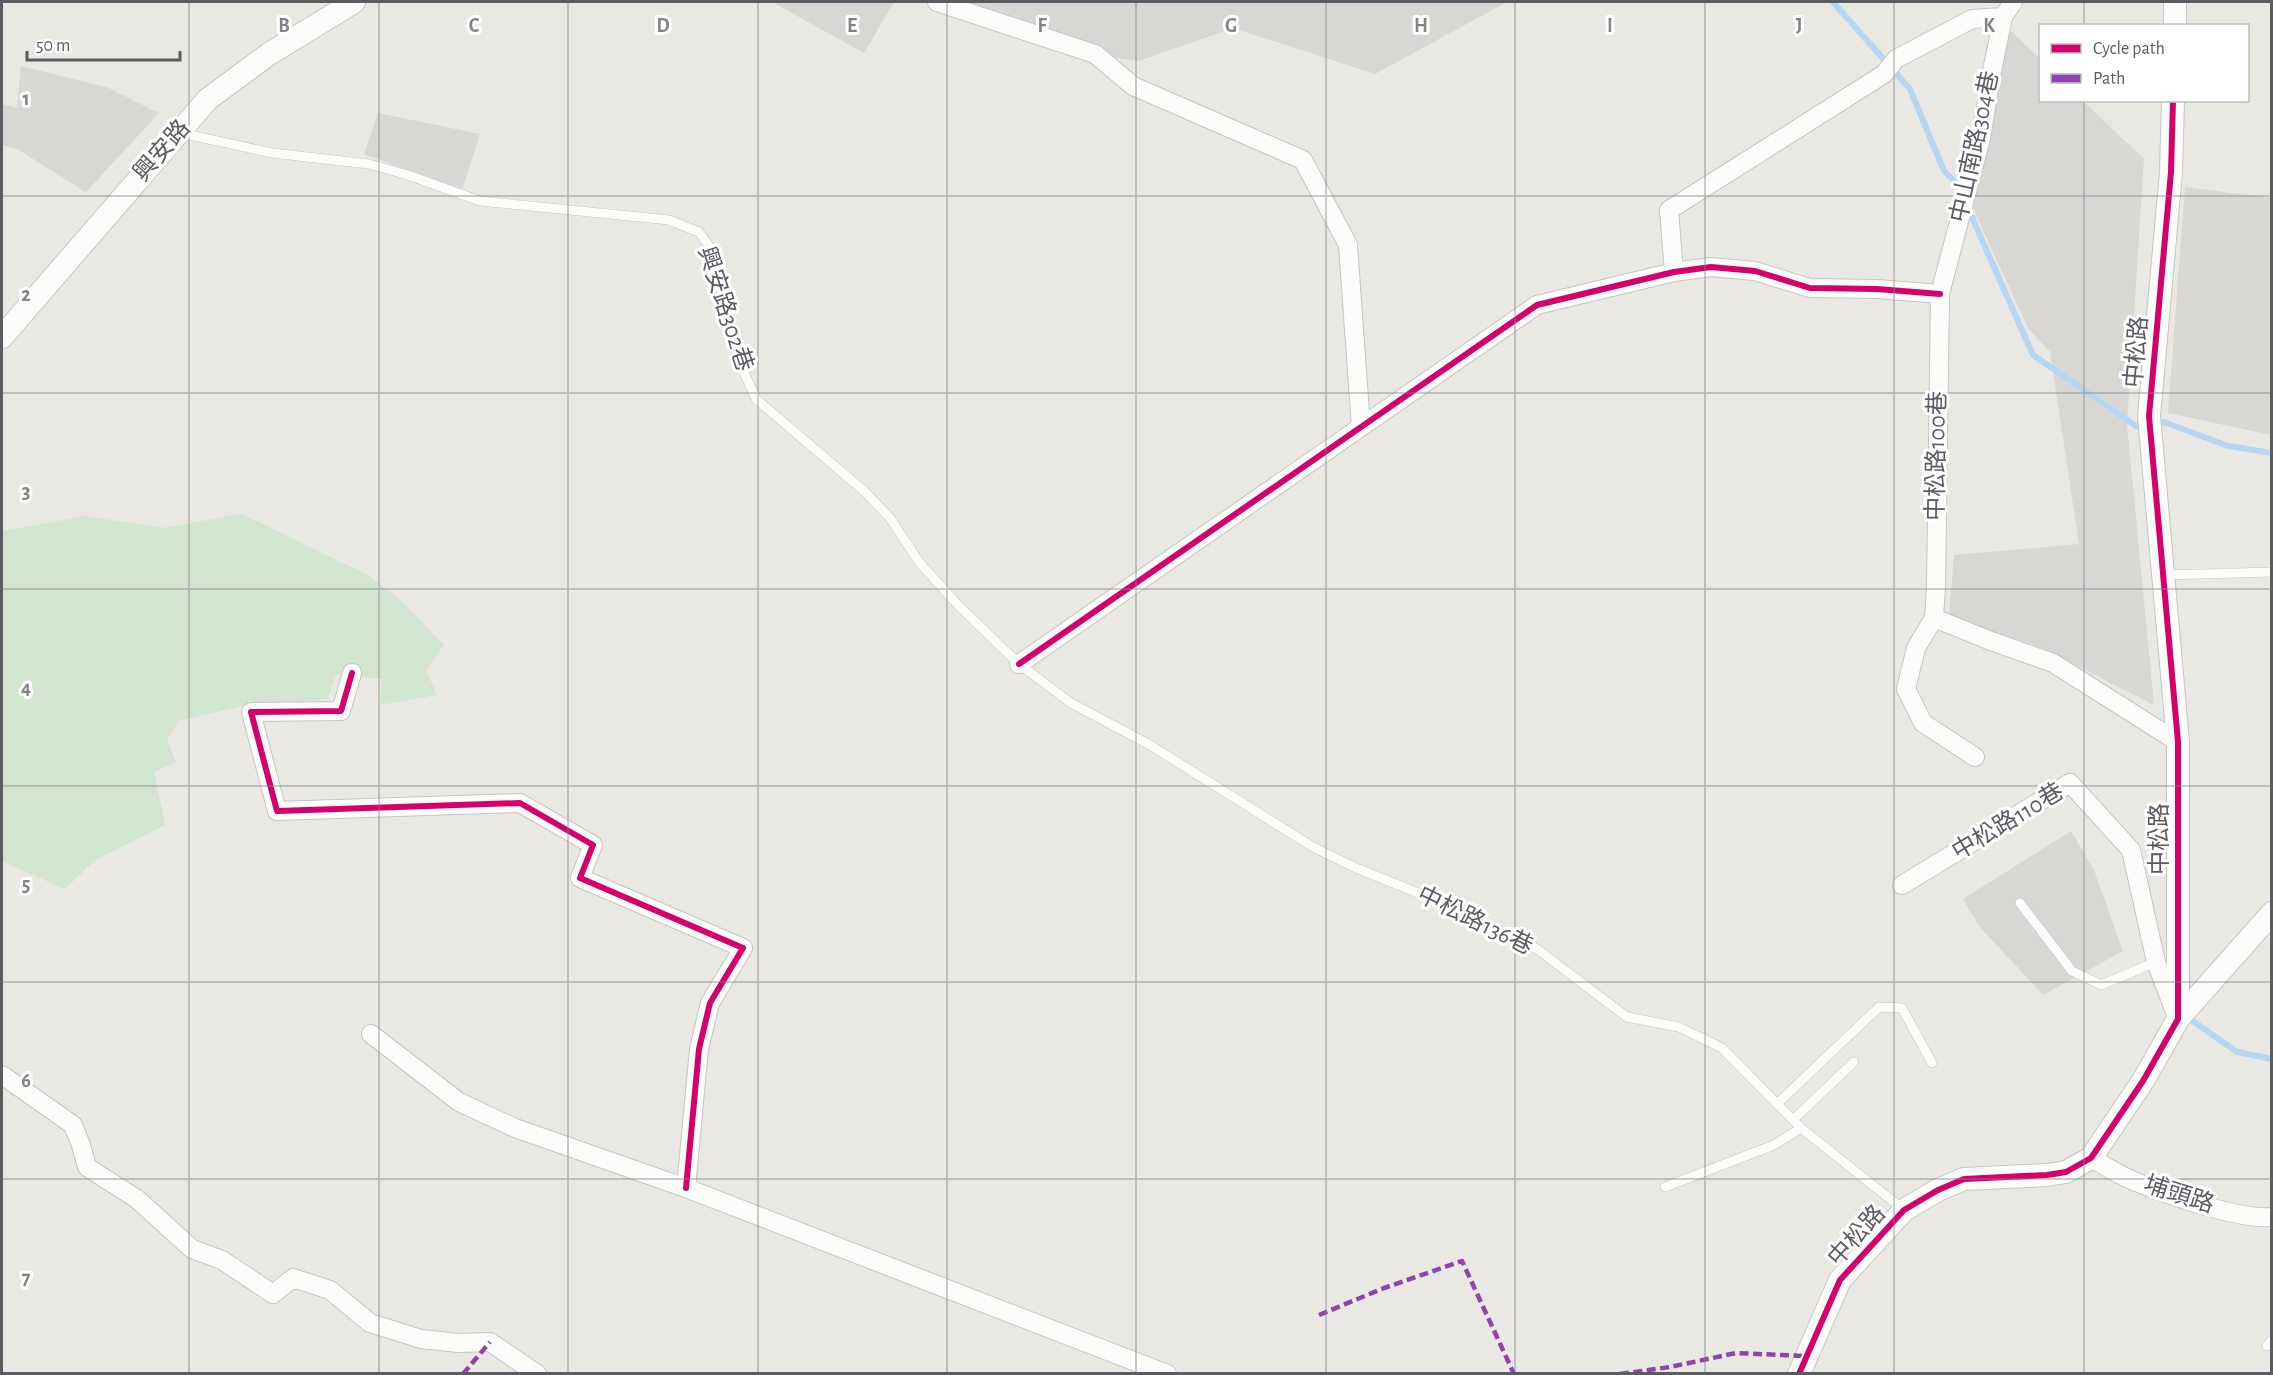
<svg xmlns="http://www.w3.org/2000/svg" width="2273" height="1375" font-family="'Alegreya Sans','Noto Sans TC',sans-serif">
<style>
.industrial{fill:#d9d7d3}
.green{fill:#d1e5cf}
.lines{fill:none;stroke-linecap:round;stroke-linejoin:round}
.stream{stroke:#b6d7f4;stroke-width:6}
.service-casing{stroke:#c5c5c4;stroke-width:10}
.minor-casing{stroke:#c5c5c4;stroke-width:20}
.tertiary-casing{stroke:#c5c5c4;stroke-width:24}
.service{stroke:#fcfcfb;stroke-width:9}
.minor{stroke:#fcfcfb;stroke-width:18}
.tertiary{stroke:#fcfcfb;stroke-width:22}
.quiet{stroke:#8e44ad;stroke-width:4.5;stroke-dasharray:9 4.5;stroke-linecap:butt}
.cycleway-casing{stroke:#fff;stroke-width:10}
.cycleway{stroke:#d6006c;stroke-width:6}
.grid{fill:none;stroke:#818385;stroke-width:1.5;stroke-opacity:0.55}
.labels{text-anchor:middle;dominant-baseline:central;stroke-width:6;stroke-linejoin:round;paint-order:stroke}
.street-label{font-size:24px;fill:#595c61;stroke:#fff}
.grid-label{font-size:20px;text-anchor:middle;font-weight:bold;fill:#818385;stroke:#fff;stroke-width:6;stroke-linejoin:round;paint-order:stroke}
</style>
<rect width="100%" height="100%" fill="#e9e8e3"/>
<path class="industrial" d="M 772,2 L 894,2 L 864,53 Z
M 931,2 L 1507,2 L 1375,74 L 1233,28 L 1139,61 L 1114,58 Z
M 2007,27 L 2040,59 L 2040,100 L 2083,101 L 2144,159 L 2127,424 L 2154,705 L 2042,648 L 1949,617 L 1954,555 L 2079,544 L 2050,352 L 2028,328 L 1969,200 Z
M 21,66 L 109,88 L 159,113 L 86,192 L 17,149 L 2,145 L 2,104 L 17,108 Z
M 378,113 L 480,134 L 462,190 L 364,154 Z
M 2185,187 L 2271,198 L 2271,435 L 2168,413 Z
M 2071,831 L 2094,870 L 2123,951 L 2043,995 L 1979,926 L 1963,899 Z"/>
<path class="green" d="M 242,514 L 368,575 L 398,598 L 444,645 L 426,670 L 437,695 L 380,705 L 382,679 L 336,674 L 328,699 L 242,706 L 179,721 L 167,740 L 176,762 L 154,772 L 165,825 L 95,860 L 65,889 L 2,861 L 2,531 L 86,516 L 162,528 Z"/>
<g class="lines">
<path class="stream" d="M 1833,2 L 1910,89 L 1944,171 L 1957,184 L 1962,194
M 1967,206 L 2033,355 L 2136,426 L 2144,425
M 2154,423 L 2164,422 L 2228,446 L 2272,453
M 2190,1019 L 2237,1052 L 2272,1059"/>
<defs>
<path id="service" d="M 181,133 L 272,153 L 369,164 L 408,175 L 480,201 L 669,220 L 699,232 L 709,246 L 743,370 L 756,399 L 864,491 L 890,518 L 919,562 L 958,605 L 1019,664 L 1071,703 L 1150,745 L 1313,847 L 1356,868 L 1448,905 L 1537,949 L 1627,1017 L 1679,1027 L 1722,1048 L 1801,1128 L 1904,1210
M 2165,575 L 2272,572
M 2020,903 L 2072,971 L 2101,985 L 2156,962
M 1778,1103 L 1879,1007 L 1902,1008 L 1932,1063
M 1793,1120 L 1854,1062
M 1665,1187 L 1774,1145 L 1801,1128
M 2267,1346 L 2272,1340"/>
<path id="minor" d="M 937,2 L 1095,54 L 1133,86 L 1303,160 L 1348,245 L 1361,427
M 2013,2 L 2003,17 L 1991,76 L 1981,138 L 1940,294 L 1936,587 L 1934,618 L 1991,641 L 2053,663 L 2178,742
M 1674,272 L 1669,210 L 1884,74 L 1896,59 L 1972,19 L 2003,17
M 1934,618 L 1916,648 L 1906,689 L 1923,723 L 1975,757
M 1019,664 L 1537,305 L 1674,272 L 1711,267 L 1755,271 L 1810,288 L 1877,289 L 1940,294
M 352,673 L 341,711 L 251,712 L 277,811 L 520,803 L 593,845 L 580,878 L 743,948 L 710,1003 L 699,1049 L 686,1188
M 1902,885 L 2070,783 L 2131,850 L 2156,962 L 2175,1012
M 371,1034 L 459,1102 L 515,1128 L 686,1188 L 1167,1374
M 2,1075 L 73,1125 L 81,1145 L 87,1167 L 137,1199 L 192,1249 L 222,1260 L 273,1294 L 293,1278 L 330,1290 L 370,1323 L 421,1339 L 459,1343 L 490,1342 L 537,1374
M 2091,1158 C 2106,1166 2120,1176 2136,1182 C 2168,1195 2239,1220 2272,1217"/>
<path id="tertiary" d="M 2175,26 L 2175,2
M 2,337 L 208,99 L 269,54 L 354,2
M 2178,1019 L 2272,913
M 1799,1374 L 1840,1280 L 1904,1210 L 1938,1190 L 1964,1179 L 2047,1175 L 2066,1172 L 2091,1158 L 2143,1081 L 2178,1019 L 2178,742 L 2149,416 L 2171,172 L 2173,100"/>
</defs>
<use href="#service" class="service-casing"/>
<use href="#minor" class="minor-casing"/>
<use href="#tertiary" class="tertiary-casing"/>
<use href="#service" class="service"/>
<use href="#minor" class="minor"/>
<use href="#tertiary" class="tertiary"/>
<path class="quiet" d="M 1319,1315 L 1384,1288 L 1462,1261 L 1514,1374
M 463,1374 L 490,1342
M 1620,1374 L 1670,1367 L 1736,1353 L 1805,1356"/>
<defs>
<path id="cycleway" d="M 1019,664 L 1537,305 L 1674,272 L 1711,267 L 1755,271 L 1810,288 L 1877,289 L 1940,294
M 352,673 L 341,711 L 251,712 L 277,811 L 520,803 L 593,845 L 580,878 L 743,948 L 710,1003 L 699,1049 L 686,1188
M 1799,1374 L 1840,1280 L 1904,1210 L 1938,1190 L 1964,1179 L 2047,1175 L 2066,1172 L 2091,1158 L 2143,1081 L 2178,1019 L 2178,742 L 2149,416 L 2171,172 L 2173,100"/>
</defs>
<use href="#cycleway" class="cycleway-casing"/>
<use href="#cycleway" class="cycleway"/>
</g>
<path class="grid" d="M 189,2 L 189,1374M 379,2 L 379,1374M 568,2 L 568,1374M 758,2 L 758,1374M 947,2 L 947,1374M 1136,2 L 1136,1374M 1326,2 L 1326,1374M 1515,2 L 1515,1374M 1705,2 L 1705,1374M 1894,2 L 1894,1374M 2084,2 L 2084,26M 2084,100 L 2084,1374M 2,196 L 2272,196M 2,393 L 2272,393M 2,589 L 2272,589M 2,786 L 2272,786M 2,982 L 2272,982M 2,1179 L 2272,1179"/>
<g class="labels">
<g class="street-label">
<text transform="translate(1975 147) rotate(-78)">中山南路304巷</text>
<text transform="translate(162 151) rotate(-49)">興安路</text>
<text transform="translate(725 309) rotate(72)">興安路302巷</text>
<text transform="translate(2137 352) rotate(-85)">中松路</text>
<text transform="translate(1937 456) rotate(-89)">中松路100巷</text>
<text transform="translate(2008 822) rotate(-31)">中松路110巷</text>
<text transform="translate(2160 839) rotate(-90)">中松路</text>
<text transform="translate(1475 921) rotate(26)">中松路136巷</text>
<text transform="translate(2179 1195) rotate(18)">埔頭路</text>
<text transform="translate(1857 1236) rotate(-48)">中松路</text>
</g>
</g>
<g class="grid-label">
<text x="284" y="32">B</text>
<text x="474" y="32">C</text>
<text x="663" y="32">D</text>
<text x="852" y="32">E</text>
<text x="1042" y="32">F</text>
<text x="1231" y="32">G</text>
<text x="1421" y="32">H</text>
<text x="1610" y="32">I</text>
<text x="1799" y="32">J</text>
<text x="1989" y="32">K</text>
<text x="26" y="105">1</text>
<text x="26" y="301">2</text>
<text x="26" y="498">3</text>
<text x="26" y="694">4</text>
<text x="26" y="891">5</text>
<text x="26" y="1087">6</text>
<text x="26" y="1284">7</text>
</g>
<rect width="2273" height="1375" fill="none" stroke="#595c61" stroke-width="6"/>
<rect x="2039" y="24" width="210" height="78" fill="#ffffff" stroke="#bdbec0" stroke-width="1.5"/>
<rect x="2051" y="44" width="30" height="9" fill="#d6006c" stroke="#bdbec0" stroke-width="1.5"/>
<text x="2093" y="54" font-size="18" fill="#595c61">Cycle path</text>
<rect x="2051" y="74" width="30" height="9" fill="#8e44ad" stroke="#bdbec0" stroke-width="1.5"/>
<text x="2093" y="84" font-size="18" fill="#595c61">Path</text>
<path d="M27 51v9h153v-9" fill="none" stroke="#595c61" stroke-width="3"/>
<text x="36" y="51" font-size="18" fill="#595c61" stroke="#ffffff" stroke-width="4.5" paint-order="stroke">50 m</text>
</svg>
